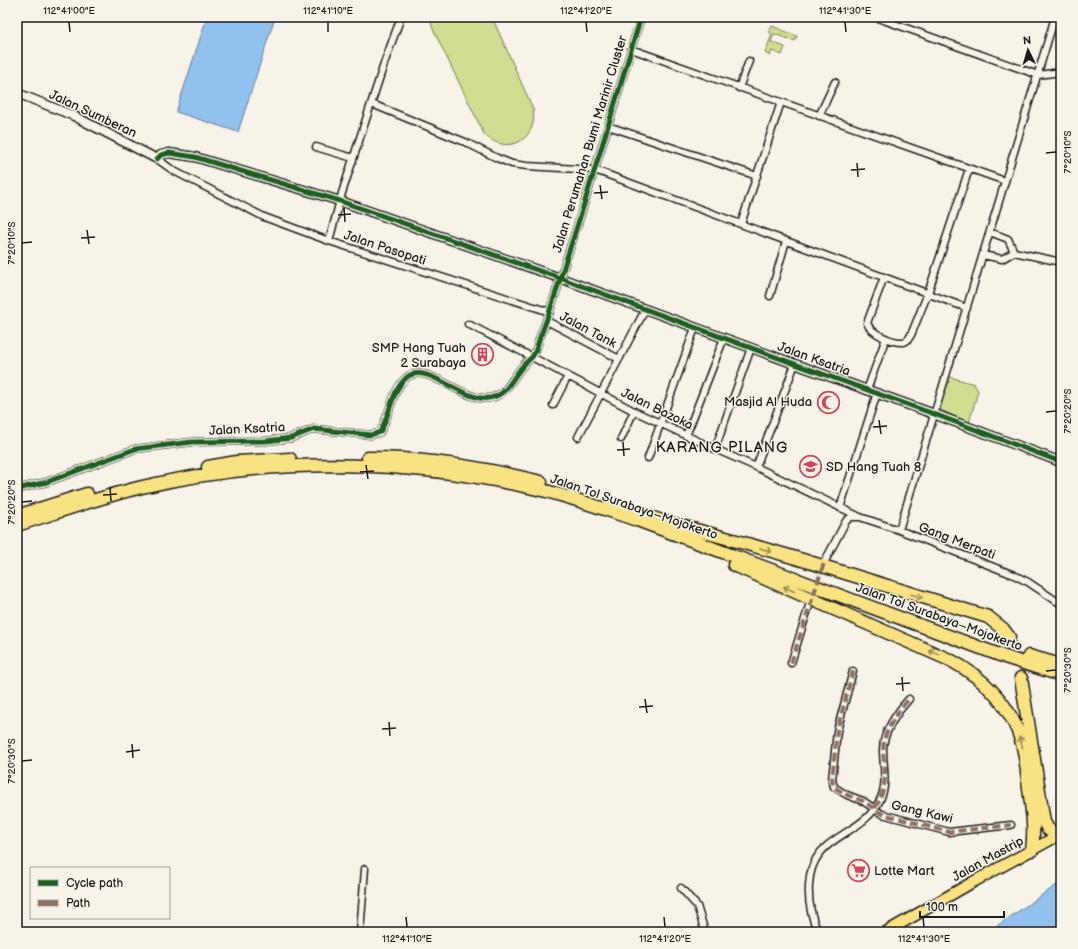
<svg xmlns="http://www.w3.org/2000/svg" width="1078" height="949" font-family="'Balsamiq Sans',sans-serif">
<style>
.green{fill:#d1de91;stroke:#767d56}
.water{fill:#93c1ed;stroke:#637f99}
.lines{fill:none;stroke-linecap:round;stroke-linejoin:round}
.minor-tunnel{stroke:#d6d3c9;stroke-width:6;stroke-dasharray:6 3;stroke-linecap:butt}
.motorway-tunnel{stroke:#d6d3c9;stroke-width:12;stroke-dasharray:12 6;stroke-linecap:butt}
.minor-casing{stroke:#1c1c1c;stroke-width:9}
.tertiary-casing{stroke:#1c1c1c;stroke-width:11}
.primary-casing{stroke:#1c1c1c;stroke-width:13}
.motorway-casing{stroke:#1c1c1c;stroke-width:15}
.minor{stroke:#f7f3e8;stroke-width:6}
.tertiary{stroke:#f7f3e8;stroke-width:8}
.primary{stroke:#f8e281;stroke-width:10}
.motorway{stroke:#f8e281;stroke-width:12}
.quiet{stroke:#8d6e63;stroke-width:4;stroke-dasharray:8 4;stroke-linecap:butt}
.cycleway-casing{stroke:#f7f3e8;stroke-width:8}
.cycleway{stroke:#1b5e20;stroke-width:5}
.oneway{stroke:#958954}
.ticks{fill:none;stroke:#1c1c1c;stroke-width:1.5}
.labels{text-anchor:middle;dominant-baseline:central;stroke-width:3;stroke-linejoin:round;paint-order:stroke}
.street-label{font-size:13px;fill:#1c1c1c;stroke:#f7f3e8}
.poi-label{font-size:13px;fill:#1c1c1c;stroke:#f7f3e8;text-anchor:end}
.quarter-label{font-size:15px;letter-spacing:1px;fill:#1c1c1c;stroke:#f7f3e8}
.neatline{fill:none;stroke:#1c1c1c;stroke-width:1.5}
.ticks-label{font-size:10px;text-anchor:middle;fill:#1c1c1c}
</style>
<rect width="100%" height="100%" fill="#f7f3e8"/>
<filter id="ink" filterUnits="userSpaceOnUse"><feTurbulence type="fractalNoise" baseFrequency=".025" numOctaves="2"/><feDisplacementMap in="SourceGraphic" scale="8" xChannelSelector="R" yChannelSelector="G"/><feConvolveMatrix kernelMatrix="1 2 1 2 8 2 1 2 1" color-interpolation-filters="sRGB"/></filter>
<g filter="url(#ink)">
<path class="green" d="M 431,17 L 492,17 L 533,109 C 539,140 506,157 484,134 L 432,27 Z
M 772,26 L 797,36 L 795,41 L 774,34 L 771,42 L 785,47 L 782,55 L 772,51 L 770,56 L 765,53 L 772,34 L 769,32 Z
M 947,376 L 974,384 L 978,391 L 969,423 L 939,409 Z"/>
<path class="water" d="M 207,17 L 275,17 L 238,132 L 176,112 Z
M 1061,882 L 1061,924 L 1047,932 L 988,932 Z"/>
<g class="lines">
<path class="minor-tunnel" d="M 811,600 L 823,565"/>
<path class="motorway-tunnel" d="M 1009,637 L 1014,648 L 1021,678"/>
<defs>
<path id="minor" d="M 875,17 L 1038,75 L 1061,72
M 631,49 L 1005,181
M 739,88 L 749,61
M 372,104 L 465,142 L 497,158 L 512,164 L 527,166 L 595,170 L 967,308
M 819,116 L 835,82
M 608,126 L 757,176
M 316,147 L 353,158
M 157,159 L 174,171 L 264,217 L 329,241 L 550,312
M 741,224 L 781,102
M 990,232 L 1008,239 L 1014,252
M 329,241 L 342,193 L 385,61 L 401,17
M 983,255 L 1002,259 L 1014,252 L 1061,262
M 884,277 L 867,323 C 871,334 893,343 904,342 C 908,341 909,338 911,335 L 928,293 L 969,169
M 770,296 L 786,241
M 547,321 L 619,359
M 468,324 L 532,357 L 634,411 L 715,449 L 756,467 L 860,517 L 899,530 L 1014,575 L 1028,582 L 1061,604
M 867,390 L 886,338
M 553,405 L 568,376
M 686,436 L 724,338
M 578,437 L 645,310
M 621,439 L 634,411
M 715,449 L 751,348
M 648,458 L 695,328
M 756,467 L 795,364
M 17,489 L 47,482 L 135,449 L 192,442 L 266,441 L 291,438 L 314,429 L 371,435 L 380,432 C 390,415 391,392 406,378 C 430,357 474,419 504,391 C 511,384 515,375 522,367 C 525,363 529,360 532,357 C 536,352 538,343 540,337 C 553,306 561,274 572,242 C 596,168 618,92 641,17
M 840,508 L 877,393
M 899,530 L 1055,17
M 824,563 L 846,521 L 851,517 L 858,517
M 791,663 L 809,606
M 853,671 L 837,731 L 832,780 L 834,787 L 847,795 L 863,801 L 882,814 L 949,832 L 1011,825
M 681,888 L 697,906 L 705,932
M 360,932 L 365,869
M 818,932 C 811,917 808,902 809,885 C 811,833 862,838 880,800 C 888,783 883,767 883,749 C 883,732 898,711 909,699"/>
<path id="tertiary" d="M 17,93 L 74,116 L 157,159 L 161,155 L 169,153 L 195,157 L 340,201 L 560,278 L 795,364 L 934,414 L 1061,462"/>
<path id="primary" d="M 886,932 L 973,882 L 1061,834"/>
<path id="motorway" d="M 368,458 C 426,458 485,468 541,482
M 208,467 L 237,462 L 290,459
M 613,504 L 659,520
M 17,516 L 87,494
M 661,521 C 771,548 879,584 988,617 L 1003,629 L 1009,637
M 17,525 C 58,512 100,497 142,487 C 275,456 413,459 546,491 C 577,499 607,510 637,520 L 1005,657 L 1061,675
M 734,565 L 952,661 C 985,679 1011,706 1022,743 C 1026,757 1027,773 1029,788 C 1032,811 1035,827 1032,850
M 1029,656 L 1061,665
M 1021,678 L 1044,822 L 1048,829 L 1058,836"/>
</defs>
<use href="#minor" class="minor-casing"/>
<use href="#tertiary" class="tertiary-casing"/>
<use href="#primary" class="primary-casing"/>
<use href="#motorway" class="motorway-casing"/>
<use href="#minor" class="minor"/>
<use href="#tertiary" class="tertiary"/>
<use href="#primary" class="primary"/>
<use href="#motorway" class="motorway"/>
<path class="quiet" d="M 791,663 L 824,563
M 853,671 L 837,731 L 832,780 L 834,787 L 847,795 L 863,801 L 882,814 L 949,832 L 1011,825
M 875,808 C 883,796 885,784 885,770 C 884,760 882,751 884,742 C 886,728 900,709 909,699"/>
<defs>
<path id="cycleway" d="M 157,159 L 161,155 L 169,153 L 195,157 L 340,201 L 560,278 L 795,364 L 934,414 L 1061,462
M 17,489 L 47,482 L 135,449 L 192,442 L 266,441 L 291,438 L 314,429 L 371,435 L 380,432 C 390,415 391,392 406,378 C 430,357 474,419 504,391 C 511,384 515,375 522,367 C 525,363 529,360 532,357 C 536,352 538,343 540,337 C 553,306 561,274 572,242 C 596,168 618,92 641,17"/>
</defs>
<use href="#cycleway" class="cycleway-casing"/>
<use href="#cycleway" class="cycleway"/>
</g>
<defs><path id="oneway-shaft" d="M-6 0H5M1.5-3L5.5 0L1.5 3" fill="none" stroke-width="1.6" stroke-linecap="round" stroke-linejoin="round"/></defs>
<g class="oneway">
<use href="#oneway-shaft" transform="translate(766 550) rotate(16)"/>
<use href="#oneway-shaft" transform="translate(789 589) rotate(-156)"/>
<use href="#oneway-shaft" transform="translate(917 596) rotate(17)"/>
<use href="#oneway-shaft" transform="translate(934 652) rotate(-156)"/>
<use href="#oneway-shaft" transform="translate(1021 742) rotate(-106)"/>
</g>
</g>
<path class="ticks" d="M 69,22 L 70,32M 328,22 L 328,32M 586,22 L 587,32M 845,22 L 846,32M 1046,153 L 1056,152M 857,163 L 858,177M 851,170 L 865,169M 600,185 L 602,199M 594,193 L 608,192M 344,208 L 345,222M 338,215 L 351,214M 87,230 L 89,244M 81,238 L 95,237M 22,243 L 32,242M 1046,412 L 1056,411M 879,420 L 881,434M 873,427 L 887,426M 623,442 L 624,456M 617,450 L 630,449M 366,465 L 368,479M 360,472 L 374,471M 110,487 L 111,501M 103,495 L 117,494M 22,502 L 32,501M 1046,671 L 1056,670M 902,677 L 903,691M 896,684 L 910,683M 645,699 L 647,713M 639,707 L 653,706M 389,722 L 390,736M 382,729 L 396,728M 132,744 L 133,758M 126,752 L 140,750M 22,761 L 32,760M 406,917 L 407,927M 664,917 L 665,927M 923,917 L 924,927"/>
<defs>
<symbol id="building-ring" viewBox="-11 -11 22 22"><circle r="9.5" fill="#f7f3e8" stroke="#d1495b" stroke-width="1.5"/><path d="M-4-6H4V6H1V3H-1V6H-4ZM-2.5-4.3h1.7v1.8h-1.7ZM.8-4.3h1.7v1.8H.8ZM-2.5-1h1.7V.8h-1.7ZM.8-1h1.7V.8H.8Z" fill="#d1495b"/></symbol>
<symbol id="mosque-ring" viewBox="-11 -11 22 22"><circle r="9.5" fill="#f7f3e8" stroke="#d1495b" stroke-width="1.5"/><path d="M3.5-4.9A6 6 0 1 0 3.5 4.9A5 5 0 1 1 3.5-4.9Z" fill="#d1495b"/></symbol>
<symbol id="school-ring" viewBox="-11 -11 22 22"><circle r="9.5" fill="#f7f3e8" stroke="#d1495b" stroke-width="1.5"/><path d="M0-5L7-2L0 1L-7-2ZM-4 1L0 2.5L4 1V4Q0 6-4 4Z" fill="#d1495b"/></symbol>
<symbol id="supermarket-ring" viewBox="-11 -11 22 22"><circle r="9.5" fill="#f7f3e8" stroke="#d1495b" stroke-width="1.5"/><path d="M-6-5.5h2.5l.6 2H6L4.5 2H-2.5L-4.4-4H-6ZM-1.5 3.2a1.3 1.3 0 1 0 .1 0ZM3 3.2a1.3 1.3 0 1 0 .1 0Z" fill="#d1495b"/></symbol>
</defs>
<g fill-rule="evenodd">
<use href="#building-ring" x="470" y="342" width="25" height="25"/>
<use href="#mosque-ring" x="816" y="390" width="25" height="25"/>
<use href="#school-ring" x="798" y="454" width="25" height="25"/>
<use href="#supermarket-ring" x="846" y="858" width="25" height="25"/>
</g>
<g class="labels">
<g class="street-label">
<text transform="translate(93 114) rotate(25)">Jalan Sumberan</text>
<text transform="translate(590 144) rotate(-73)">Jalan Perumahan Bumi Marinir Cluster</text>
<text transform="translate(385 248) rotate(18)">Jalan Pasopati</text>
<text transform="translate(588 330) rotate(28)">Jalan Tank</text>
<text transform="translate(814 359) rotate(20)">Jalan Ksatria</text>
<text transform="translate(657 409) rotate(26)">Jalan Bazoka</text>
<text transform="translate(247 429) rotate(-3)">Jalan Ksatria</text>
<text transform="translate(634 507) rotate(19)">Jalan Tol Surabaya–Mojokerto</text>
<text transform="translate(957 541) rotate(21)">Gang Merpati</text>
<text transform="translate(939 617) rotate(20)">Jalan Tol Surabaya–Mojokerto</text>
<text transform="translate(922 812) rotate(13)">Gang Kawi</text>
<text transform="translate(988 859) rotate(-29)">Jalan Mastrip</text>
</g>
<g class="poi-label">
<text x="466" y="348">SMP Hang Tuah<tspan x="466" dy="15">2 Surabaya</tspan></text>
<text x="812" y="402">Masjid Al Huda</text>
<text x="826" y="467" text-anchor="start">SD Hang Tuah 8</text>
<text x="874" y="871" text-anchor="start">Lotte Mart</text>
</g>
<g class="quarter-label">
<text x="722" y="447">KARANG PILANG</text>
</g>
</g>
<rect width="1078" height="949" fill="none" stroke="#f7f3e8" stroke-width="44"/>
<rect x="30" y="867" width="140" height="52" fill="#f7f3e8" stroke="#9f9d96"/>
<rect x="38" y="880" width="20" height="6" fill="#1b5e20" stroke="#9f9d96"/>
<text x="66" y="887" font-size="12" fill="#1c1c1c">Cycle path</text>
<rect x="38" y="900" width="20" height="6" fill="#8d6e63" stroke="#9f9d96"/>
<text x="66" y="907" font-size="12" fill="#1c1c1c">Path</text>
<g transform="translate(1028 50) rotate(355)" stroke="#f7f3e8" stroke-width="3" paint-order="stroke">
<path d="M0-3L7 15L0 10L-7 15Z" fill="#1c1c1c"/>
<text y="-6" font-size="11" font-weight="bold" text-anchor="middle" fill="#1c1c1c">N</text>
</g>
<path d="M920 911v6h84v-6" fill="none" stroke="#1c1c1c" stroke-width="2"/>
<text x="926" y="911" font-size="12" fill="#1c1c1c" stroke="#f7f3e8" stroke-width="3" paint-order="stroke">100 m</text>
<rect x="22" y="22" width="1034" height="905" class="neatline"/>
<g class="ticks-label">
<text x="69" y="14">112°41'00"E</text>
<text x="328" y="14">112°41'10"E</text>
<text x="586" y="14">112°41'20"E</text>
<text x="845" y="14">112°41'30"E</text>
<text transform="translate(1067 152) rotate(-90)" y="4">7°20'10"S</text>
<text transform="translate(11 243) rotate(-90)" y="4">7°20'10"S</text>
<text transform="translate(1067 411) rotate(-90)" y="4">7°20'20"S</text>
<text transform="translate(11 502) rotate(-90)" y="4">7°20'20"S</text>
<text transform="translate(1067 670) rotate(-90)" y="4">7°20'30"S</text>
<text transform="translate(11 761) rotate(-90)" y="4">7°20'30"S</text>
<text x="407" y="942">112°41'10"E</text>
<text x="665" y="942">112°41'20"E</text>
<text x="924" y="942">112°41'30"E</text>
</g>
</svg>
